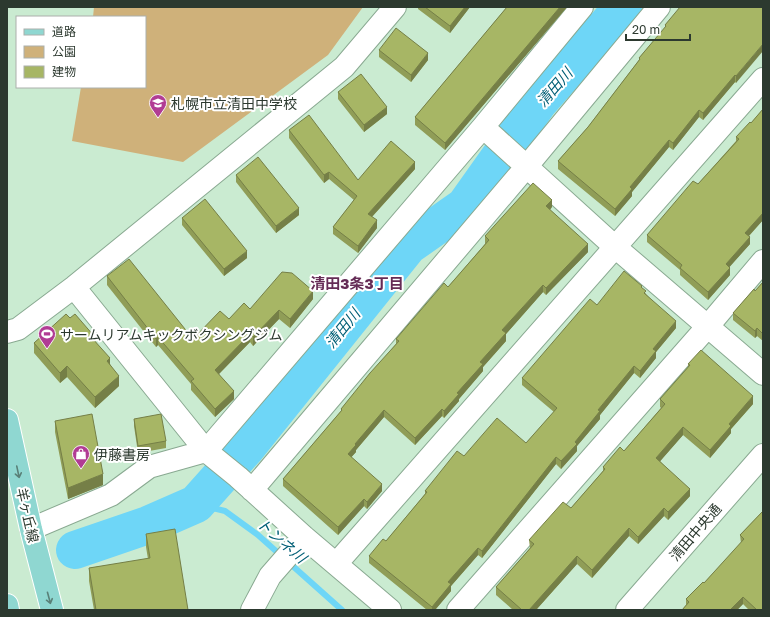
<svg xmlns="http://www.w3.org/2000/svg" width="770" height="617" font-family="'Golos Text','Noto Sans JP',sans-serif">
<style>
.green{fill:#cfb17a}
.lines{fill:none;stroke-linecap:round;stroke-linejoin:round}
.stream{stroke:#6ed6f7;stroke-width:6}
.river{stroke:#6ed6f7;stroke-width:38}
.minor-casing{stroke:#89a991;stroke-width:24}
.major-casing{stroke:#fff;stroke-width:24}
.minor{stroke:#fff;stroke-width:22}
.major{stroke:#8fd7d1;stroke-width:22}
.wall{fill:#909d57}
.shaded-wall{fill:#757f47}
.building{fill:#a7b665;stroke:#757f47}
.oneway{stroke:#598078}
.labels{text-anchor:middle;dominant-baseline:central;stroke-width:4;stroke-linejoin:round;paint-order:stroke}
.poi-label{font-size:14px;fill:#2c392f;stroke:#fff;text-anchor:start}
.street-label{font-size:14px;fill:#2c392f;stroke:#fff}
.water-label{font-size:15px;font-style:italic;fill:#025f76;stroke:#fff}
.neighbourhood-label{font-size:15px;font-weight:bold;fill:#652c56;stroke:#fff}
</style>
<rect width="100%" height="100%" fill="#caebd1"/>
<path class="green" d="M 94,7 L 363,7 L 328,55 L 183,162 L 72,141 L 81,87 L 145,87 L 145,17 L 93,17 Z"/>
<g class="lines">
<path class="stream" d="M 196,504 L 225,511 L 258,535 L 342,610"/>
<path class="river" d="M 75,550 L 148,525 L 196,504 L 246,448 L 408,246 L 465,206 L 538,103 L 623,7"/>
<defs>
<path id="minor" d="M 483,127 L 614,246 L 763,374
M 74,287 L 206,451 L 238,477 L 304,537 L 390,610
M 7,332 L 18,329 L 74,287 L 344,67 L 395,7
M 252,490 L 527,166 L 659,7
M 31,529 L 111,495 L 149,467 L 206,451 L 483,127 L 582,7
M 336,564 L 763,79
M 252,610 L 270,576 L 304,537
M 458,610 L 708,326 L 763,261
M 627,610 L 763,455"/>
<path id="major" d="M 7,420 L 31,529 L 52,610
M 7,605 L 8,610"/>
</defs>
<use href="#minor" class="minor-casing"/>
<use href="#major" class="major-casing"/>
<use href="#minor" class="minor"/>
<use href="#major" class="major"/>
</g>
<path class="wall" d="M 418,7 L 470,7 L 450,33 L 418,9 Z
M 507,7 L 567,7 L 445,150 L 415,125 L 415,117 Z
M 763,7 L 736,83 L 735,82 L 703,120 L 699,117 L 673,150 L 669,147 L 632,192 L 632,196 L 615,216 L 558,169 L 558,161 L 588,127 L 639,60 L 639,58 L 665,28 L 665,25 L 681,8 Z
M 379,50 L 428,60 L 411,82 L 379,57 Z
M 338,92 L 387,114 L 364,132 L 338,99 Z
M 763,109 L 763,220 L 749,236 L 750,244 L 729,267 L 730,275 L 708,300 L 680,275 L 680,270 L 647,242 L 647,235 L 698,184 L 736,141 L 736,137 L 751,123 Z
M 289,130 L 358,180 L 415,169 L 372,217 L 377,228 L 358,253 L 333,234 L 333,227 L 354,200 L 329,179 L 324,183 L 289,138 Z
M 236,175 L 299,215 L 276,233 L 236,182 Z
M 552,207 L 550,210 L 588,252 L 546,295 L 543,292 L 506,334 L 506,341 L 483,367 L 483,371 L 459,399 L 459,401 L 444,418 L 442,416 L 415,445 L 384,417 L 356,450 L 356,452 L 351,457 L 382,491 L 367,509 L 364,506 L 338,535 L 283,486 L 283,479 L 341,411 L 341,409 L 396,344 L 396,339 L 448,287 L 485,244 L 485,236 Z
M 182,218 L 247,258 L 224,276 L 182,225 Z
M 107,276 L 193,339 L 229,319 L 250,309 L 313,299 L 290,328 L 279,319 L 253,346 L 250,342 L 219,374 L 234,399 L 215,417 L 191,390 L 191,384 L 158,345 L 156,347 L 107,285 Z
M 763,282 L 763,341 L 757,336 L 755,338 L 733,320 L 733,313 L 755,291 Z
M 642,288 L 646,294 L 676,328 L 656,352 L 656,358 L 640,378 L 634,373 L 600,415 L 600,419 L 577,446 L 577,451 L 561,469 L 556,464 L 482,558 L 478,555 L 451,586 L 451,591 L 435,610 L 427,610 L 369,563 L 369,556 L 386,541 L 425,494 L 425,491 L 464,456 L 526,443 L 554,412 L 522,385 L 522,378 L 597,305 Z
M 70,318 L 94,339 L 110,364 L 119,386 L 95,408 L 67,377 L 60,383 L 34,353 L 34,343 Z
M 688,364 L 753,404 L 731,429 L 731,433 L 710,458 L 683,435 L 660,461 L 690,496 L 668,520 L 664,516 L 638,544 L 629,536 L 592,578 L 577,564 L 536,610 L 513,610 L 496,595 L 496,587 L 530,548 L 529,540 L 571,508 L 603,471 L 603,467 L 624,451 L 661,408 L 660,407 L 660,399 L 688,367 Z
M 134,419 L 166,441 L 166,448 L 138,453 L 134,426 Z
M 55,421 L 103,485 L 68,499 L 55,432 Z
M 763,511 L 763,610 L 749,610 L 743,604 L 737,610 L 682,610 L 686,605 L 686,599 L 704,583 L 741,543 L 740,535 Z
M 146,534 L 188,610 L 94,610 L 89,581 L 89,568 L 148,559 L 146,547 Z"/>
<path class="shaded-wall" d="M 465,7 L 470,7 L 450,33 L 450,26 Z
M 560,7 L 567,7 L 445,150 L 445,143 Z
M 763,44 L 763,51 L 736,83 L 736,76 Z
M 428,53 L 428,60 L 411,82 L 411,75 Z
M 735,75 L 735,82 L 703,120 L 703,113 Z
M 387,107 L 387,114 L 364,132 L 364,125 Z
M 699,110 L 699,117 L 673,150 L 673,143 Z
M 669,140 L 669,147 L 632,192 L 632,196 L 615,216 L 615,209 L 630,187 Z
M 415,162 L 415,169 L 368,221 L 368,214 Z
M 329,172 L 329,179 L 324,183 L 324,175 Z
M 552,200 L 552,207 L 546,214 L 546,206 Z
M 299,208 L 299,215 L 276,233 L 276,226 Z
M 763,213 L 763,220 L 745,240 L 745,233 Z
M 377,220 L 377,228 L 358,253 L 358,246 Z
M 750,237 L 750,244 L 726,271 L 726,264 Z
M 588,244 L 588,252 L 546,295 L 546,288 Z
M 247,251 L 247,258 L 224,276 L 224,269 Z
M 730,268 L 730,275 L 708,300 L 708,292 Z
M 543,285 L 543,292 L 506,334 L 506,341 L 483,367 L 483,371 L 459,399 L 459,401 L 444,418 L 444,411 L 480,362 L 502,330 Z
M 313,291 L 313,299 L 290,328 L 290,319 Z
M 279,310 L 279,319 L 253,346 L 253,337 Z
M 676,321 L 676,328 L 656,352 L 656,358 L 640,378 L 640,371 L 653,349 Z
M 757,328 L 757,336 L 755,338 L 755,331 Z
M 250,334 L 250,342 L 215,378 L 215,370 Z
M 158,337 L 158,345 L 156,347 L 156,339 Z
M 110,358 L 110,368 L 107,361 Z
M 67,366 L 67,377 L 60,383 L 60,373 Z
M 634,366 L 634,373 L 600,415 L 600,419 L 577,446 L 577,451 L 561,469 L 561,461 L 575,442 L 598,410 Z
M 119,376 L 119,386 L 95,408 L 95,397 Z
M 234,391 L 234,399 L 215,417 L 215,409 Z
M 753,396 L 753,404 L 731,429 L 731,433 L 710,458 L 710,450 L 729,424 Z
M 442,409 L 442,416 L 415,445 L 415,438 Z
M 384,410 L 384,417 L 356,450 L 356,452 L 348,461 L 348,454 L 355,444 Z
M 683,427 L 683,435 L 656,466 L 656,458 Z
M 556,457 L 556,464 L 482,558 L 482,551 Z
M 103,474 L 103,485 L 68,499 L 68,488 Z
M 382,484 L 382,491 L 367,509 L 367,502 Z
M 690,489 L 690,496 L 668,520 L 668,512 Z
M 364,499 L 364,506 L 338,535 L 338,527 Z
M 664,508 L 664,516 L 638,544 L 638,537 Z
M 629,528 L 629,536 L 592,578 L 592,570 Z
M 478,548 L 478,555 L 451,586 L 451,591 L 435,610 L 432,610 L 432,607 L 448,582 Z
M 577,556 L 577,564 L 536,610 L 529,610 Z
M 743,597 L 743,604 L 737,610 L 730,610 Z"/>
<path class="building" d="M 425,7 L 465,7 L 450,26 Z
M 507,7 L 560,7 L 445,143 L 415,117 Z
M 680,7 L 681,8 L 682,7 L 763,7 L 763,44 L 736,76 L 735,75 L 703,113 L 699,110 L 673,143 L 669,140 L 630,187 L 632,189 L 615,209 L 558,161 L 588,127 L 640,59 L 639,58 L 666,26 L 665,25 Z
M 396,28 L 428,53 L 411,75 L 379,50 Z
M 361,74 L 387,107 L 364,125 L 338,92 Z
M 763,109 L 763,213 L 745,233 L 750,237 L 726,264 L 730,268 L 708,292 L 680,268 L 682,265 L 647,235 L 693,181 L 698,184 L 739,139 L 736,137 L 750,122 L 751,123 Z
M 309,115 L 358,180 L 391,141 L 415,162 L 368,214 L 377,220 L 358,246 L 333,227 L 357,196 L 329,172 L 324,175 L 289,130 Z
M 258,157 L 299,208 L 276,226 L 236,175 Z
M 533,183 L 552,200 L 546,206 L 588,244 L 546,288 L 543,285 L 502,330 L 506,333 L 480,362 L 483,364 L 457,393 L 459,394 L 444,411 L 442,409 L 415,438 L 384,410 L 355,444 L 356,445 L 348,454 L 382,484 L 367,502 L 364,499 L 338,527 L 283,479 L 342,410 L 341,409 L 370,373 L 399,341 L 396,339 L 444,283 L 448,287 L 489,240 L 485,236 Z
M 205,199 L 247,251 L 224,269 L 182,218 Z
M 129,259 L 193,339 L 220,311 L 229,319 L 244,303 L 250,309 L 282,272 L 292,273 L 313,291 L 290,319 L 279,310 L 253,337 L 250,334 L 215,370 L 234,391 L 215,409 L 191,381 L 194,379 L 158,337 L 156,339 L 107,276 Z
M 624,271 L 642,286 L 641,287 L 646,291 L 644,293 L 676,321 L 653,349 L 656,351 L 640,371 L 634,366 L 598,410 L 600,411 L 575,442 L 577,444 L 561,461 L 556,457 L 482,551 L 478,548 L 448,582 L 451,584 L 432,607 L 369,556 L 383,539 L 386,541 L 427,492 L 425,491 L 457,451 L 464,456 L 497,418 L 526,443 L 557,408 L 522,378 L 590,299 L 597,305 Z
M 763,282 L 763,334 L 757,328 L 755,331 L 733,313 L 754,289 L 755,291 Z
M 66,314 L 70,318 L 75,314 L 94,336 L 92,338 L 110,358 L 107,361 L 119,376 L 95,397 L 67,366 L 60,373 L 34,343 Z
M 701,350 L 753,396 L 729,424 L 731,426 L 710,450 L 683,427 L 656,458 L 690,489 L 668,512 L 664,508 L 638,537 L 629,528 L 592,570 L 577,556 L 529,610 L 522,610 L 496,587 L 534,544 L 529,540 L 563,502 L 571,508 L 605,469 L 603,467 L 620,447 L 624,451 L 665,404 L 660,399 L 690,365 L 688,364 Z
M 92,414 L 103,474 L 68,488 L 55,421 Z
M 161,414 L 166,441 L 138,446 L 134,419 Z
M 763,511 L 763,610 L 757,610 L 743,597 L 730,610 L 682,610 L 689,602 L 686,599 L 703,582 L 704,583 L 744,539 L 740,535 Z
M 175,529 L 188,610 L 96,610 L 89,568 L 150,558 L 146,534 Z"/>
<defs><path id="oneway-shaft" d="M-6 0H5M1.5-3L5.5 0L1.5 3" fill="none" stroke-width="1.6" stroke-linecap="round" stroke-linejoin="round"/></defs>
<g class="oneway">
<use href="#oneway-shaft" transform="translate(18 472) rotate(78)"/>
<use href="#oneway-shaft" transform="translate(49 598) rotate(75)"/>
</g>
<defs>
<symbol id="school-pin" viewBox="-11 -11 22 30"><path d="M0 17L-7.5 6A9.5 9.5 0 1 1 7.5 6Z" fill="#b13c94" stroke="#fff"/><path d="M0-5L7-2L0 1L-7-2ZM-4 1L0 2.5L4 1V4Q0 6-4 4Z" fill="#fff"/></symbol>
<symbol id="stadium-pin" viewBox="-11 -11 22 30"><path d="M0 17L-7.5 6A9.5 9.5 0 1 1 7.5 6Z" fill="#b13c94" stroke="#fff"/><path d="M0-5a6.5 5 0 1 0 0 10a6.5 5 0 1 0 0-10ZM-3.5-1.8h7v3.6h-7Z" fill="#fff"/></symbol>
<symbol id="shop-pin" viewBox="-11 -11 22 30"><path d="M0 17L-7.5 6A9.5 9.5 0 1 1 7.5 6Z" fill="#b13c94" stroke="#fff"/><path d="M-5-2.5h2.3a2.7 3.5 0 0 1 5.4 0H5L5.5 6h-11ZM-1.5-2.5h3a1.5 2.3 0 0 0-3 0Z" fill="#fff"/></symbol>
</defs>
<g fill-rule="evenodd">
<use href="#school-pin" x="148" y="93" width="20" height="27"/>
<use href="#stadium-pin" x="37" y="324" width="20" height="27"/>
<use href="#shop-pin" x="71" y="444" width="20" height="27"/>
</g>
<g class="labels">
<g class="poi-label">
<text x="171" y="103">札幌市立清田中学校</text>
<text x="60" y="334">サームリアムキックボクシングジム</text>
<text x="94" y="454">伊藤書房</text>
</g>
<g class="street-label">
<text transform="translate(28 515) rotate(77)">羊ヶ丘線</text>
<text transform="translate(695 532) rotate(-49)">清田中央通</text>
</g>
<g class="water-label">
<text transform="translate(554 87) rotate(-49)">清田川</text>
<text transform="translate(342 328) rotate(-51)">清田川</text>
<text transform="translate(282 540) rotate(41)">トンネ川</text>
</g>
<g class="neighbourhood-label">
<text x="357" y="283">清田3条3丁目</text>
</g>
</g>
<rect width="770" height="617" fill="none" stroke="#2c392f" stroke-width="16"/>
<rect x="16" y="16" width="130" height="72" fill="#ffffff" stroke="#abb0ac"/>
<rect x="24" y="29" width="20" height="6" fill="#8fd7d1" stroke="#abb0ac"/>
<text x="52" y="36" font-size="12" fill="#2c392f">道路</text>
<rect x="24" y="46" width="20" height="12" fill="#cfb17a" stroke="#abb0ac"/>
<text x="52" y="56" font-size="12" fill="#2c392f">公園</text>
<rect x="24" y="66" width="20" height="12" fill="#a7b665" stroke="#abb0ac"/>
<text x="52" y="76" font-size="12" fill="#2c392f">建物</text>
<path d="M626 34v6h64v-6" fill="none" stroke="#2c392f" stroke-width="2"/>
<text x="632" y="34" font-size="12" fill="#2c392f" stroke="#ffffff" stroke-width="3" paint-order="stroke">20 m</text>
</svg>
